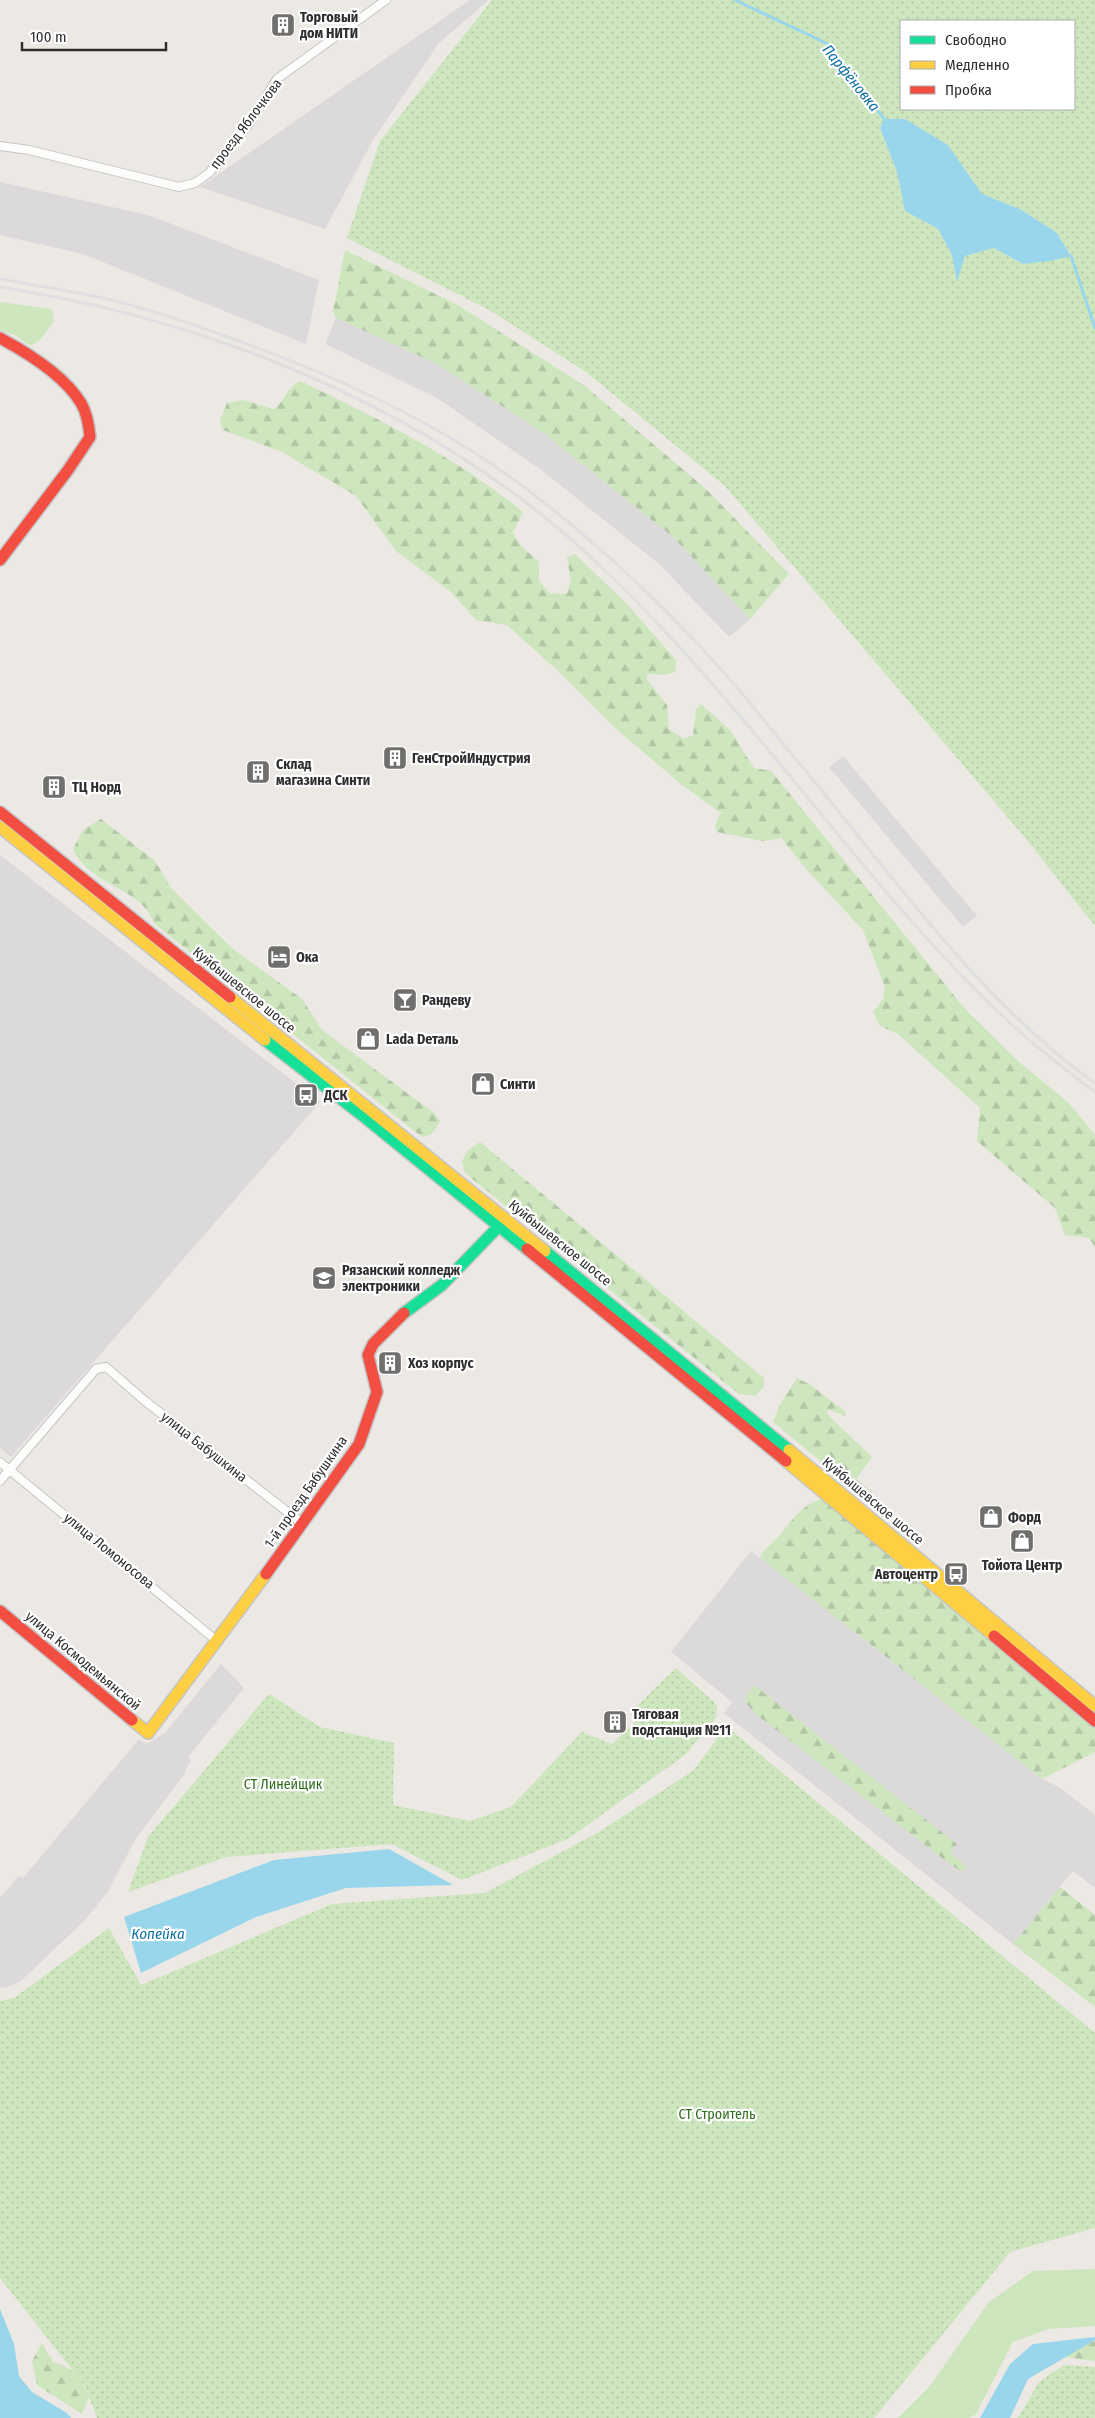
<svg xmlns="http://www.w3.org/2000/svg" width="1095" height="2418" font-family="'Fira Sans Condensed',sans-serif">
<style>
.industrial{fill:#dcd9db}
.grass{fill:#cee6be}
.forest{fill:url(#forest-firs)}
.garden{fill:url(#garden-dots);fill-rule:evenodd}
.water{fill:#99d6ec}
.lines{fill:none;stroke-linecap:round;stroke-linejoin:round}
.stream{stroke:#99d6ec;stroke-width:3}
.street-casing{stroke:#c5c4c5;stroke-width:10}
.fast-casing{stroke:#c5c4c5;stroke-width:14}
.slow-casing{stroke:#c5c4c5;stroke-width:14}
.jam-casing{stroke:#c5c4c5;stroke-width:14}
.street{stroke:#fcfcfb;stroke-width:8}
.fast{stroke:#16e098;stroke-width:11}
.slow{stroke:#ffcf43;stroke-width:11}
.jam{stroke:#f24e42;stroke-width:11}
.rail{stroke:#dfdfe1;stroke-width:3}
.labels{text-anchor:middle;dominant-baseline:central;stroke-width:4.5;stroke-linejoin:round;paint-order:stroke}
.poi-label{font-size:14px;font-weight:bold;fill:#2e2e2e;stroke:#fff;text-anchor:start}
.street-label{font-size:14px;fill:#2e2e2e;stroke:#fff}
.park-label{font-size:14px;fill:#2c6e1b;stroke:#fff}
.water-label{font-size:15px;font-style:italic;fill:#0d6fa3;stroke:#fff}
</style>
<defs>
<pattern id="forest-firs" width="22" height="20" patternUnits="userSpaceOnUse" patternTransform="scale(1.25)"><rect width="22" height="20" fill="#cee6be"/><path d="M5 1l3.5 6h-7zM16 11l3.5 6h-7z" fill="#b1c6a4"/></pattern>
<pattern id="garden-dots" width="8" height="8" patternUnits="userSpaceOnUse" patternTransform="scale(1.25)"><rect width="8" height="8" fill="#cee6be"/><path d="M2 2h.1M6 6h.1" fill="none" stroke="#b1c6a4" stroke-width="1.8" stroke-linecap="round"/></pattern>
</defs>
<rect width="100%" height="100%" fill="#ece8e4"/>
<path class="industrial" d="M 470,0 L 489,0 L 439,43 L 373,140 L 325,229 L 200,187 Z
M 0,182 L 148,215 L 319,280 L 306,344 L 83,254 L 0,235 Z
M 336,318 L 437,364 L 546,435 L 673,537 L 750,619 L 729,637 L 659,564 L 540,469 L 437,398 L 325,344 Z
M 843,756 L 977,916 L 963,927 L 829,767 Z
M 0,855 L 320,1102 L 11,1457 L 0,1448 Z
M 751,1551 L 1042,1779 L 1059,1787 L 1095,1815 L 1095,1888 L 1073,1871 L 1013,1944 L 724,1713 L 732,1702 L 671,1652 Z
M 221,1664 L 244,1688 L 188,1757 L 191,1761 L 185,1771 L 186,1772 L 135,1840 L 107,1893 L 85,1920 L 21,1981 L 8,1987 L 0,1988 L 0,1898 L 19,1876 L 23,1878 L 139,1739 L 146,1744 L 165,1733 Z"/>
<path class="grass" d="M 0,302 L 52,309 L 54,321 L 40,340 L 30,346 L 15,335 L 0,330 Z
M 1095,2269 L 1095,2326 L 1048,2329 L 1013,2342 L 976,2414 L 970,2418 L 898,2418 L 929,2387 L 989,2302 L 1033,2271 Z"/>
<path class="forest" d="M 345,250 L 456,304 L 585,386 L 707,490 L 789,574 L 750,619 L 673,537 L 546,435 L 437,364 L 336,318 L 333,312 Z
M 300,381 C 377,418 456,457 523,512 L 513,533 L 521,546 L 539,562 L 539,580 L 549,593 L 566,594 L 571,582 L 567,557 L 575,554 L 627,604 L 676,660 L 675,672 L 665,675 L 649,674 L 646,678 L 667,705 L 669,729 L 684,739 L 693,735 L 696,710 L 701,704 L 730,730 L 754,768 L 771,771 L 966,1010 L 1019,1062 L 1069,1103 L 1095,1135 L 1095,1247 L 1089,1238 L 1065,1235 L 1055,1208 L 977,1141 L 980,1108 L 898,1034 L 880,1026 L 873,1012 L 883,1000 L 885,987 L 863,930 L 807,870 L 781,838 L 763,841 L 717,832 L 715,825 L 721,813 L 682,785 L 616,729 L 557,670 L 507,625 L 476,620 L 451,592 L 396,551 L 356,496 L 282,452 L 223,430 L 220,421 L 227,403 L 243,400 L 274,409 C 286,400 287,387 300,381 Z
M 101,819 L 155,861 L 171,888 L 233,949 L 302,999 L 322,1030 L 434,1113 L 440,1121 L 432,1134 L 422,1137 L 155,924 C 152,920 150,914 147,910 C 126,885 87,881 73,849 L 83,830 Z
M 480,1142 L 764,1378 L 764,1387 L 755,1396 L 739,1394 L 465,1173 L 462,1161 L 468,1150 Z
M 797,1378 L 809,1384 L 846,1412 L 845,1416 L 830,1410 L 827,1411 L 828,1415 L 872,1457 L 856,1479 L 872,1492 L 868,1498 L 863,1496 L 773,1422 L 781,1403 Z
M 822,1499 L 1095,1729 L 1095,1752 L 1042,1779 L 760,1558 C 764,1548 769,1547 775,1540 C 790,1525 800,1504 822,1499 Z
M 754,1685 L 957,1844 L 950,1853 L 966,1866 L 965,1870 L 960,1871 L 934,1852 L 757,1715 L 745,1702 L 746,1696 Z
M 1060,1887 L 1095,1915 L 1095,2007 L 1013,1944 Z
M 1095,2340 L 1095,2361 L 1064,2357 Z
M 42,2343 L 53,2362 C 74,2368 81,2376 89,2397 L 82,2414 L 37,2385 L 32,2361 Z"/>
<path class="garden" d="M 492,0 L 1095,0 L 1095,926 L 1027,840 L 725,486 L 586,372 L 491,311 L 347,238 L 380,141 ZM 901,21 L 1074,21 L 1074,109 L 901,109 ZM 880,128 L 966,172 L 982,194 L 1020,209 L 1057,233 L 1071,255 L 1023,264 L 994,248 L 965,256 L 957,280 L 952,255 L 938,229 L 905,211 L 897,172 Z
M 676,1668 L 717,1705 L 716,1718 L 685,1755 L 568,1839 L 462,1880 L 392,1844 L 226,1857 L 128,1892 L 148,1837 L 269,1694 L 320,1727 L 394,1743 L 393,1805 L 470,1821 L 511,1807 L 582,1732 L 612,1744 L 636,1721 L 633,1710 Z
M 726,1726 L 1095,2033 L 1095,2228 L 1010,2252 L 874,2418 L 97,2418 L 85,2386 L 0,2278 L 0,2001 L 14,1998 L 109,1928 L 141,1985 L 332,1904 L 485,1893 L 599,1832 L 694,1770 Z
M 1064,2365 L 1095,2367 L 1095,2418 L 1018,2418 L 1039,2382 Z"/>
<path class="water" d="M 884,119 L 905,119 L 948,145 L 982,194 L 1020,209 L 1057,233 L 1071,256 L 1050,261 L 1023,264 L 994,248 L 965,256 L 957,282 L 952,255 L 938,229 L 905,211 L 897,172 L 880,128 Z
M 389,1849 L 453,1885 L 346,1888 L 256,1917 L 141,1973 L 124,1917 L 274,1860 Z
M 0,2309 L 14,2344 L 19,2376 L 32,2392 L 67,2413 L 71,2418 L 0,2418 Z
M 1095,2337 L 1095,2340 L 1028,2379 L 1010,2418 L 980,2418 L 1010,2364 L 1033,2344 Z"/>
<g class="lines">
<path class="stream" d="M 735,0 L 828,44 L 884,119
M 1071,256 L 1095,328"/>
<defs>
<path id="street" d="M 0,146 L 29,150 L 179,187 L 195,183 L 209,173 L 249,124 L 277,79 L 386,0
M 0,1462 L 217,1641
M 0,1481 L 96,1369 L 106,1367 L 145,1401 L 303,1524"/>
<path id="fast" d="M 265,1040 L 363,1116 L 527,1249
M 545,1251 L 789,1450
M 404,1313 L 442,1285 L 499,1226"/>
<path id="slow" d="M 0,827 L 265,1040
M 230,997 L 545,1251
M 789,1450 L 1095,1706
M 786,1461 L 994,1636
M 132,1720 L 148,1733 L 266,1574"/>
<path id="jam" d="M 0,338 C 28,353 64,375 81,403 C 87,413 89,426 90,437 L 68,470 L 0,560
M 0,812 L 230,997
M 527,1249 L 786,1461
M 266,1574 L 359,1444 L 377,1392 L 368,1355 L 373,1344 L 404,1313
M 0,1611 L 132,1720
M 994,1636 L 1095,1721"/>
</defs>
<use href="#street" class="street-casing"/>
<use href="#fast" class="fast-casing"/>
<use href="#slow" class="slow-casing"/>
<use href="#jam" class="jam-casing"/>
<use href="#street" class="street"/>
<use href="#fast" class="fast"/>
<use href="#slow" class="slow"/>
<use href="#jam" class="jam"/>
<path class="rail" d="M 0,279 C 35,285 69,291 103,298 C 147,308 189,323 231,338 C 314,368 396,403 472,451 C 565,511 655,595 729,678 C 755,708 779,740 805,770 C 892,876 983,1004 1095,1083
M 0,287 C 190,317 379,389 532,507 C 591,553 645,608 694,663 C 800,781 892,913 1008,1021 C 1035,1047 1065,1069 1095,1092"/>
</g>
<defs>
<symbol id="building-square" viewBox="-11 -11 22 22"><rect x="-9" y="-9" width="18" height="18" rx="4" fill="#706f6e" stroke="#fff"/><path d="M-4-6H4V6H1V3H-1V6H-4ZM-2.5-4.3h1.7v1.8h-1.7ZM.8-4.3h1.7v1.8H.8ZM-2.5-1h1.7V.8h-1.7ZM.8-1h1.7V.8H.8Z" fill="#fff"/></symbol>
<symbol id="hotel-square" viewBox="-11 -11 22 22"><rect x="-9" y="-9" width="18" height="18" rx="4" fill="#706f6e" stroke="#fff"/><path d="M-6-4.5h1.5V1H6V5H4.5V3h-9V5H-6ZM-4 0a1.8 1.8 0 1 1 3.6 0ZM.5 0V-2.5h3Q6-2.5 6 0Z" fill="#fff"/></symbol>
<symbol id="bar-square" viewBox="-11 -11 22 22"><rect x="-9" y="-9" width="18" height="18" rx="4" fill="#706f6e" stroke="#fff"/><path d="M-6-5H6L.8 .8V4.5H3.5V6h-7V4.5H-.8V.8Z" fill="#fff"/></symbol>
<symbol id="shop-square" viewBox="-11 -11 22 22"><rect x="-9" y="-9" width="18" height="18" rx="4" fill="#706f6e" stroke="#fff"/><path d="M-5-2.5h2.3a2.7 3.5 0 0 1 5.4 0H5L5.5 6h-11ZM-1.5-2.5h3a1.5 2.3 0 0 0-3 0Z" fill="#fff"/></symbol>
<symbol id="bus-square" viewBox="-11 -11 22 22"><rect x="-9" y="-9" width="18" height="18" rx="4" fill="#706f6e" stroke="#fff"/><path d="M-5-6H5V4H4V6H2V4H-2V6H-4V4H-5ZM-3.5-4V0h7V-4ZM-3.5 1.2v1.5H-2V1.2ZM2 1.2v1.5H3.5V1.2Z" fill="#fff"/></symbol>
<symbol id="university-square" viewBox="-11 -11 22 22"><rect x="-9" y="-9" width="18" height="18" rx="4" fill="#706f6e" stroke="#fff"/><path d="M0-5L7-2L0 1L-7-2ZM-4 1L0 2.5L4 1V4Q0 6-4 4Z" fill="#fff"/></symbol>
</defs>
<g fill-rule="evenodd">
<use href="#building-square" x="269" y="11" width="28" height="28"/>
<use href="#building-square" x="381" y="744" width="28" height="28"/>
<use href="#building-square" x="244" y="758" width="28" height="28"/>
<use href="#building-square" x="40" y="773" width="28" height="28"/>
<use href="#hotel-square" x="265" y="943" width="28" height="28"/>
<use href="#bar-square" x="391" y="986" width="28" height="28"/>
<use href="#shop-square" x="354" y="1025" width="28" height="28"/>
<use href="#shop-square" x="469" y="1070" width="28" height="28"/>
<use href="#bus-square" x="292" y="1081" width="28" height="28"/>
<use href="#university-square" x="310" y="1264" width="28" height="28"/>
<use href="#building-square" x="376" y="1349" width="28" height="28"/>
<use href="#shop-square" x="977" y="1503" width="28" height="28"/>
<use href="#shop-square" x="1008" y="1527" width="28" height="28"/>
<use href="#bus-square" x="942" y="1560" width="28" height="28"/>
<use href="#building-square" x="601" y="1708" width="28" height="28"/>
</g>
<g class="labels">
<g class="poi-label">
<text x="300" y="17">Торговый<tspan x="300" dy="16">дом НИТИ</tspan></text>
<text x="412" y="758">ГенСтройИндустрия</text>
<text x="276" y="764">Склад<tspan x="276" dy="16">магазина Синти</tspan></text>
<text x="72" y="787">ТЦ Норд</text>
<text x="296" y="957">Ока</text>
<text x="422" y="1000">Рандеву</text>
<text x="386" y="1039">Lada Dеталь</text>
<text x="500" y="1084">Синти</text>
<text x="324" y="1095">ДСК</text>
<text x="342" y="1270">Рязанский колледж<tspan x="342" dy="16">электроники</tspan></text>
<text x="408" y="1363">Хоз корпус</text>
<text x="1008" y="1517">Форд</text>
<text x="1022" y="1565" text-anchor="middle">Тойота Центр</text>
<text x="938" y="1574" text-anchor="end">Автоцентр</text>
<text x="632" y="1714">Тяговая<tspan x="632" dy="16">подстанция №11</tspan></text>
</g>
<g class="street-label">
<text transform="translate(246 124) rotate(-53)">проезд Яблочкова</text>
<text transform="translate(244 990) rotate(39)">Куйбышевское шоссе</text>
<text transform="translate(560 1243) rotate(39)">Куйбышевское шоссе</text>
<text transform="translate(204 1447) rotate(38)">улица Бабушкина</text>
<text transform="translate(306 1492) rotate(-55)">1-й проезд Бабушкина</text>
<text transform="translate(873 1501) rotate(40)">Куйбышевское шоссе</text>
<text transform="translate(109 1551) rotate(39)">улица Ломоносова</text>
<text transform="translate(83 1661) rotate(40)">улица Космодемьянской</text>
</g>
<g class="park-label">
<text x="283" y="1784">СТ Линейщик</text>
<text x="717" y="2114">СТ Строитель</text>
</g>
<g class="water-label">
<text transform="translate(851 78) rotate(51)">Парфёновка</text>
<text x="158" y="1934">Копейка</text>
</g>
</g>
<rect x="900" y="20" width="175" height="90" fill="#ffffff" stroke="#ababab"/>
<rect x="910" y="36" width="25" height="8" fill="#16e098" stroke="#ababab"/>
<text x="945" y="45" font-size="15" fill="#2e2e2e">Свободно</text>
<rect x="910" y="61" width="25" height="8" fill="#ffcf43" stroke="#ababab"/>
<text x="945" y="70" font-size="15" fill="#2e2e2e">Медленно</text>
<rect x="910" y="86" width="25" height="8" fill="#f24e42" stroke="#ababab"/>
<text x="945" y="95" font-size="15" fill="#2e2e2e">Пробка</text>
<path d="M22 42v8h144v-8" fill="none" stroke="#2e2e2e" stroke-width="2.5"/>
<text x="30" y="42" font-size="15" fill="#2e2e2e" stroke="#ffffff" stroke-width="4" paint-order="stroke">100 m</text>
</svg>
